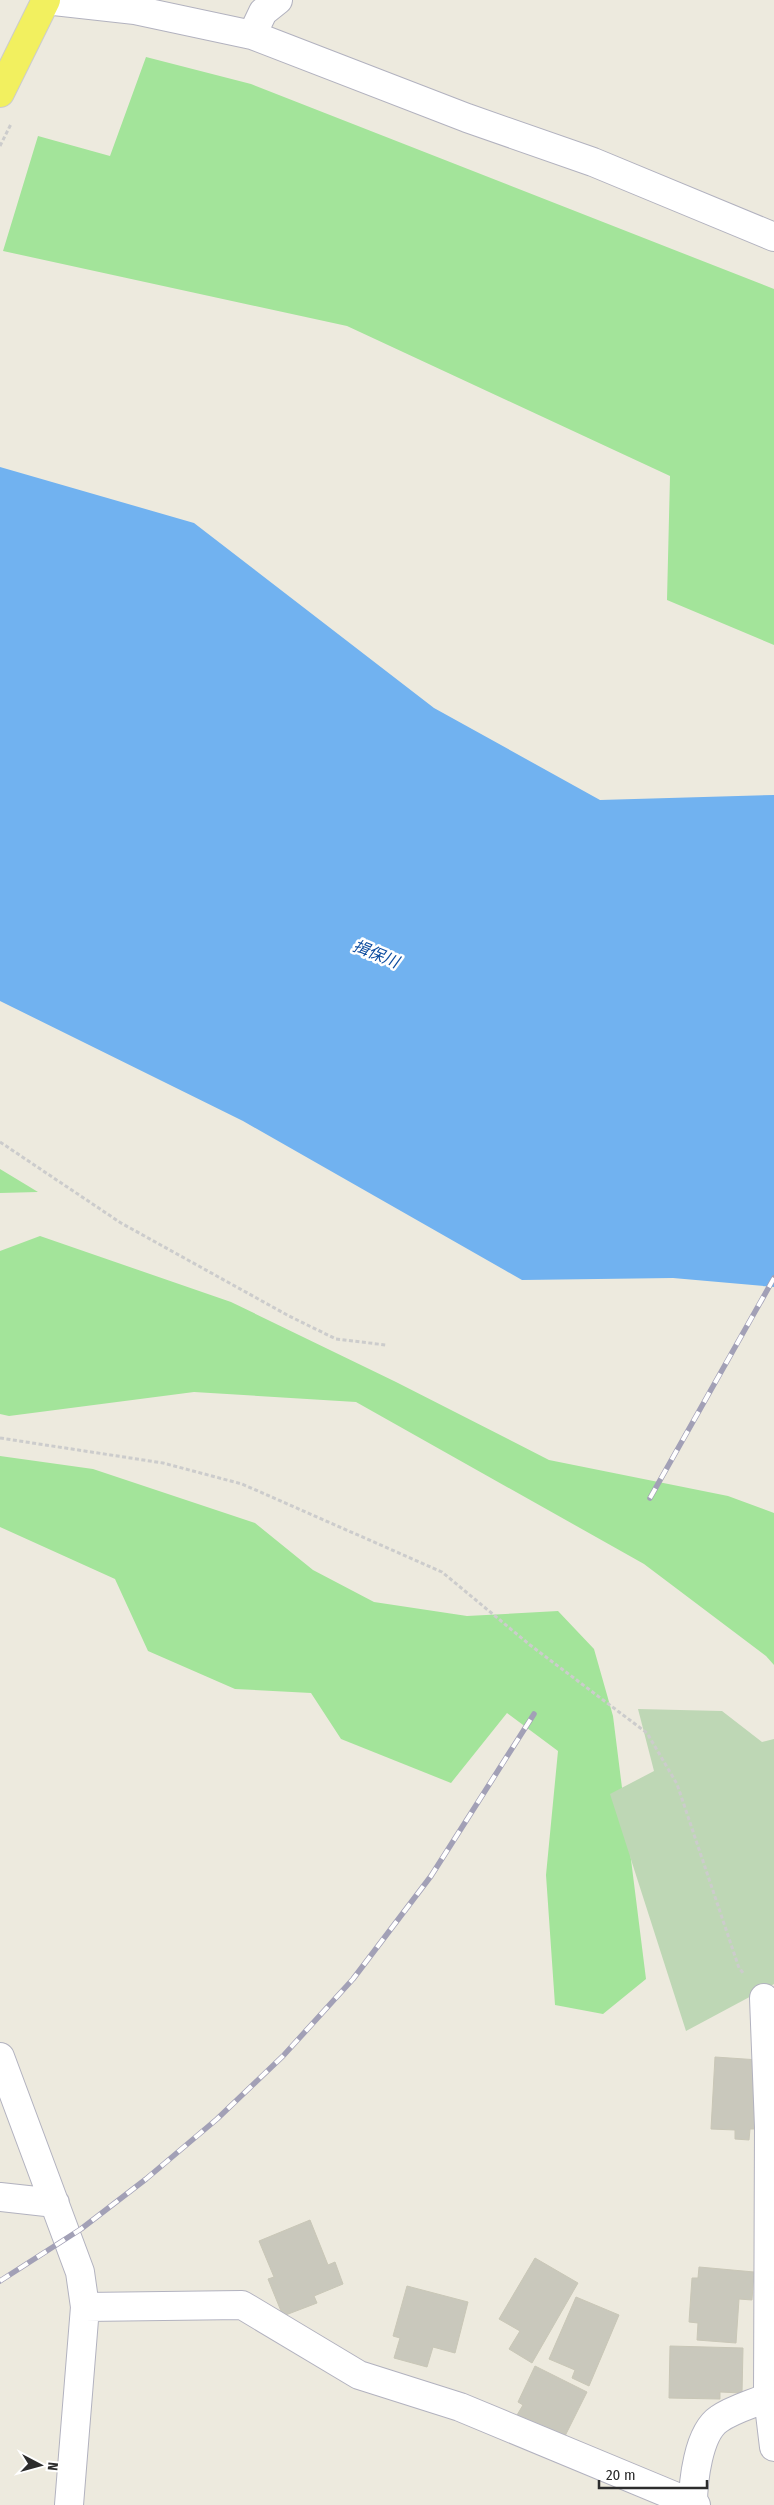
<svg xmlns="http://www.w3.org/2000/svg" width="774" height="2505" font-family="'Fira Sans Condensed','Noto Sans JP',sans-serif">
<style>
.green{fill:#a3e49a}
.cemetery{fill:#bed7b5}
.water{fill:#71b2f0}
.building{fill:#c9c8bc;stroke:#c9c7b7}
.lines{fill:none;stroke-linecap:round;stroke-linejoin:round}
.minor-casing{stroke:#b2b2bf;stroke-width:30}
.major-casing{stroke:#ccc;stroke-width:30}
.path{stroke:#ccc;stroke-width:3;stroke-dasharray:4 2.5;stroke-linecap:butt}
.minor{stroke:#fff;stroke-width:28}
.major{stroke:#f2f05f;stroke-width:28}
.rail-casing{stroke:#a2a0b6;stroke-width:5.5}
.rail{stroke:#fff;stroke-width:4;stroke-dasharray:11;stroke-linecap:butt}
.labels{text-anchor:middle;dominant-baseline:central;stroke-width:5;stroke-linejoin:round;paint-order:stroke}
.water-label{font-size:16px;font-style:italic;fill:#0d4c9f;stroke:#fff}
</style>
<rect width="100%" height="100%" fill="#edeade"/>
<path class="green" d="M 146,57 L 251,84 L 774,289 L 774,645 L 667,600 L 670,476 L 347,326 L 3,251 L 38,136 L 110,156 Z
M 0,1169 L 38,1192 L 0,1193 Z
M 40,1236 L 231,1302 L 396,1382 L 549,1460 L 728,1496 L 774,1513 L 774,1665 L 766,1656 L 644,1564 L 356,1402 L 194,1392 L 9,1416 L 0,1414 L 0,1251 Z
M 0,1456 L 93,1469 L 255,1523 L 313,1570 L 374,1602 L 467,1616 L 558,1611 L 594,1649 L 613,1716 L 646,1979 L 603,2014 L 555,2005 L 546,1875 L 558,1751 L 507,1713 L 451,1783 L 341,1739 L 311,1693 L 235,1689 L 148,1651 L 115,1579 L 0,1527 Z"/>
<path class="cemetery" d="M 638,1709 L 722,1711 L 762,1742 L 774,1739 L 774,1984 L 686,2031 L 610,1794 L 654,1771 Z"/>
<path class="water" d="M 0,467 L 194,523 L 434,708 L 600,800 L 774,795 L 774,1287 L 673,1278 L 522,1280 L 243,1121 L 0,1001 Z"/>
<path class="building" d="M 715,2057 L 759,2060 L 755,2129 L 750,2129 L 749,2140 L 735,2139 L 735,2130 L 711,2129 Z
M 310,2220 L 328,2265 L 335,2262 L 343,2284 L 314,2296 L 317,2303 L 283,2316 L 268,2279 L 274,2277 L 259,2241 Z
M 535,2258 L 578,2283 L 532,2363 L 509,2349 L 520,2331 L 499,2319 Z
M 699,2267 L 754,2272 L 752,2300 L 739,2299 L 736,2343 L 697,2340 L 698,2323 L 689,2322 L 692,2278 L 698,2278 Z
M 407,2286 L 468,2302 L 455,2353 L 433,2347 L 427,2367 L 394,2358 L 400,2338 L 393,2336 Z
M 576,2297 L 619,2315 L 589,2386 L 572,2378 L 575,2370 L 549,2359 Z
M 670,2346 L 743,2348 L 742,2393 L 720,2392 L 720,2399 L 669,2398 Z
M 535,2366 L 587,2392 L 564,2438 L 517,2415 L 523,2405 L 518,2402 Z"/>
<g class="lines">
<defs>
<path id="minor" d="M 45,0 L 135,10 L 252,35 L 467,118 L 593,162 L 774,237
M 252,35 L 263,12 L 278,0
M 764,1998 L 769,2127 L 768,2397 L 774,2447
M 0,2057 L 80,2272 L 85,2307 L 69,2505
M 0,2197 L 55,2203
M 85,2307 L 242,2305 L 359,2375 L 460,2407 L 696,2505
M 693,2505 C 693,2482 698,2433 719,2419 C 733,2409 753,2404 768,2397"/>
<path id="major" d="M 0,93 L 46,0"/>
</defs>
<use href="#minor" class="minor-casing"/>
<use href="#major" class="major-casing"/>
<path class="path" d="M 0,146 L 11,124
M 0,1142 L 121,1223 L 289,1316 L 336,1339 L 386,1345
M 0,1438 L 163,1463 L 242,1484 L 442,1572 L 530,1645 L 647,1733 L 677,1784 L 739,1968 L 744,1974"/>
<use href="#minor" class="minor"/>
<use href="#major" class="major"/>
<defs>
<path id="rail" d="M 650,1498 L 774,1278
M 0,2281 L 81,2229 L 146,2179 L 217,2119 L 283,2056 L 353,1979 L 431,1876 L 534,1714"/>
</defs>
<use href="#rail" class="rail-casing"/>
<use href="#rail" class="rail"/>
</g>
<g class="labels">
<g class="water-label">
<text transform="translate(376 954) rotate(22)">揖保川</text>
</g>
</g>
<g transform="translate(40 2465) rotate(96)" stroke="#ffffff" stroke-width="4" paint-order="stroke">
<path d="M0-4L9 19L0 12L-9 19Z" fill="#2c2c2c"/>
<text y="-8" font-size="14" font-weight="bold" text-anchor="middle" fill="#2c2c2c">N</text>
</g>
<path d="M599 2480v8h108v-8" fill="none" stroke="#2c2c2c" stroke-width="2.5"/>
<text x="606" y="2480" font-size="15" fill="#2c2c2c" stroke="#ffffff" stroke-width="4" paint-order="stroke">20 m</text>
</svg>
